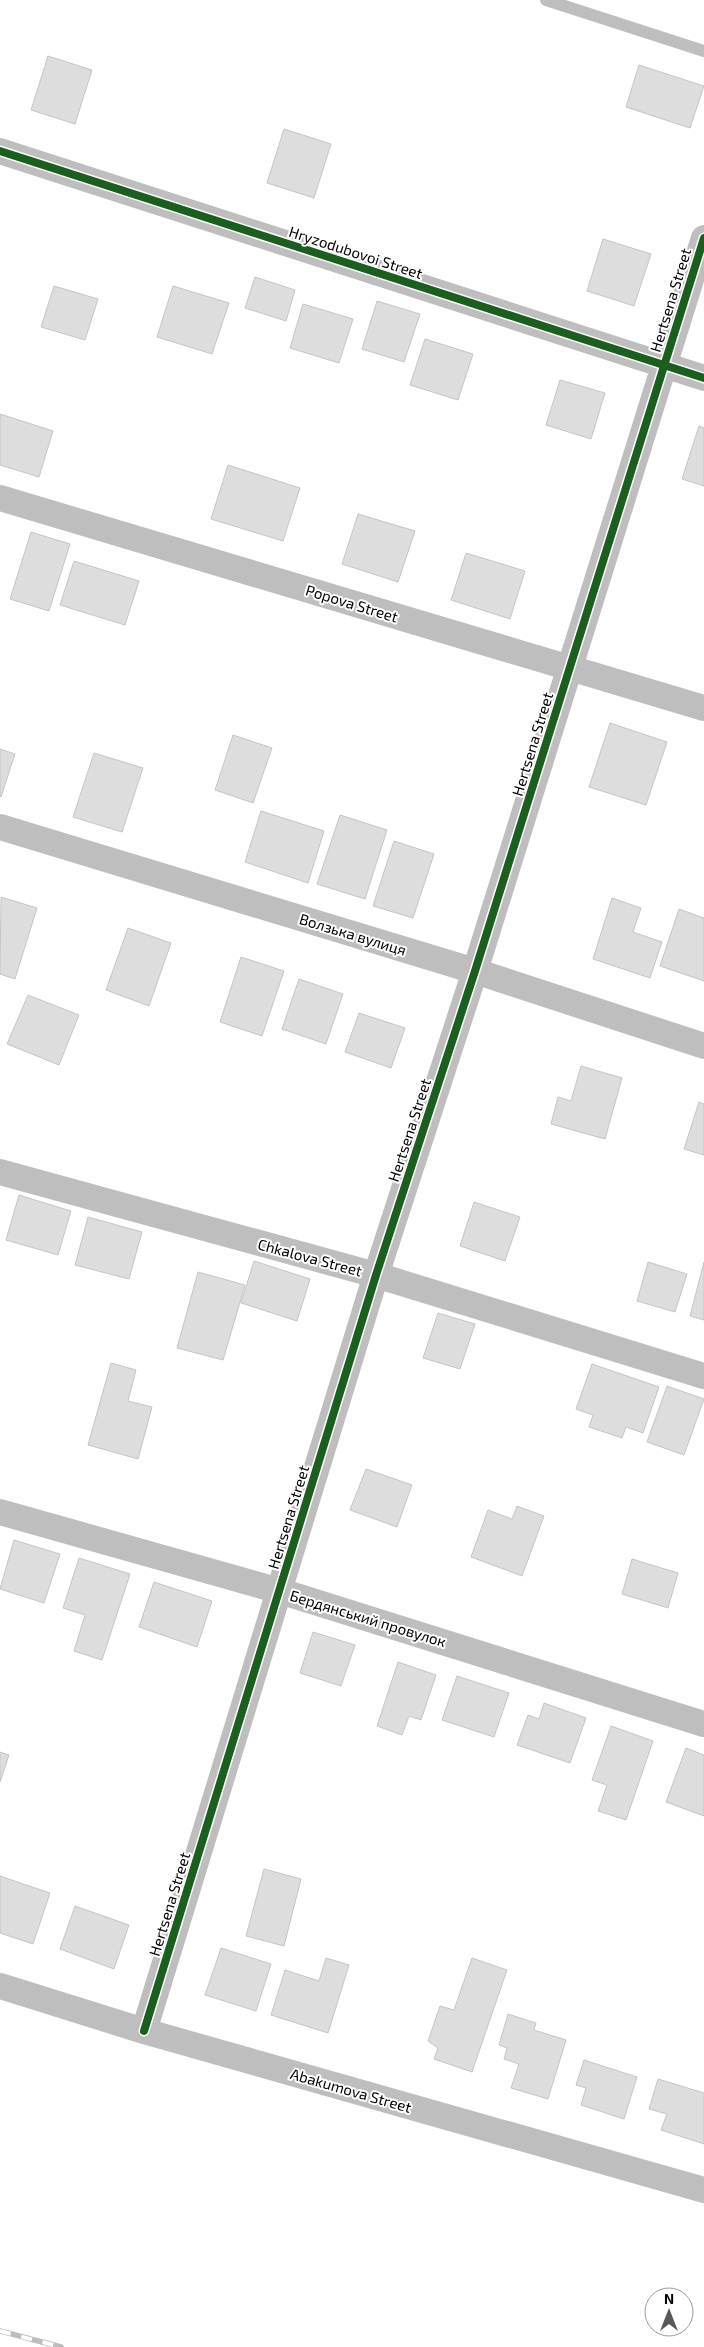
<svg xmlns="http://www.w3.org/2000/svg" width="704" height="2347" font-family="'Exo 2',sans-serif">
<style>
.building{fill:#ddd;stroke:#c5c5c5}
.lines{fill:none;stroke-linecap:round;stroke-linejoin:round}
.lane{stroke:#bebebe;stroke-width:12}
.street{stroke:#bebebe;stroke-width:26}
.rail-casing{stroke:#bdbdbd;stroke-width:5.5}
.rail{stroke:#fff;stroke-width:4;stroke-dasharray:11;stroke-linecap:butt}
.cycleway-casing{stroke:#fff;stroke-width:11}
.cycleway{stroke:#1b5e20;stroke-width:8}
.labels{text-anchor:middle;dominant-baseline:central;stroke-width:4;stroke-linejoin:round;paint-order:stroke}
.street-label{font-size:15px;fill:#000;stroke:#fff}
</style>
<rect width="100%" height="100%" fill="#fff"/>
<path class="building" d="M 48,56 L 92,70 L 75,124 L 31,110 Z
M 639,65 L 704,86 L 690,128 L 626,107 Z
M 284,129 L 331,144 L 314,198 L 267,183 Z
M 603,239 L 651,254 L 634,306 L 587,291 Z
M 255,277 L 295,290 L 286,321 L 245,308 Z
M 54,286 L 98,299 L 85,340 L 41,327 Z
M 173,286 L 229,303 L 212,354 L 157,337 Z
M 377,301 L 420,314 L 404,362 L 362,349 Z
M 303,304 L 353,319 L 339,363 L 290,348 Z
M 425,339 L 473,354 L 458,400 L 410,385 Z
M 560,380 L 605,393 L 591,439 L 546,425 Z
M 0,414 L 53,431 L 39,477 L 0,465 Z
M 699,426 L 704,428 L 704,486 L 682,479 Z
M 228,465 L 300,488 L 283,541 L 211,519 Z
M 358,514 L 415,531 L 398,582 L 342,564 Z
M 31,532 L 70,544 L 49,611 L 10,599 Z
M 466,553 L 525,571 L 510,619 L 451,600 Z
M 74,561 L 139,581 L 125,625 L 60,605 Z
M 610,723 L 667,742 L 646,805 L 589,787 Z
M 233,735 L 272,748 L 253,803 L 215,790 Z
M 0,749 L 15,754 L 1,797 L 0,796 Z
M 94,753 L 143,768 L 122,832 L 73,817 Z
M 261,811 L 324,831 L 308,883 L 245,862 Z
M 340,815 L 387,830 L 365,899 L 317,884 Z
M 394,841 L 434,854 L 413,918 L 373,906 Z
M 1,897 L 37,908 L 15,979 L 0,974 Z
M 612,898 L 641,908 L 633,932 L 662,942 L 650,978 L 593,959 Z
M 679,909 L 704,918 L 704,981 L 660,966 Z
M 128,928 L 171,943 L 149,1006 L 106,990 Z
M 241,957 L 284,971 L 262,1036 L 220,1022 Z
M 299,979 L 343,994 L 326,1044 L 282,1029 Z
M 28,995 L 79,1015 L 59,1065 L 7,1044 Z
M 359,1013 L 405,1028 L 391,1068 L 345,1052 Z
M 581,1066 L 622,1078 L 605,1139 L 551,1124 L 558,1097 L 571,1101 Z
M 699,1102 L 704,1104 L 704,1155 L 684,1149 Z
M 19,1195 L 71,1211 L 58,1255 L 6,1240 Z
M 474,1202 L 520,1217 L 505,1261 L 460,1246 Z
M 88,1217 L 142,1232 L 129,1279 L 75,1265 Z
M 254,1261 L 310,1279 L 297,1321 L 241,1303 Z
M 648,1262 L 687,1274 L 675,1312 L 637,1301 Z
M 704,1262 L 704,1320 L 690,1316 Z
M 198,1272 L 245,1285 L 223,1360 L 177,1348 Z
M 438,1313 L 475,1324 L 460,1369 L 423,1358 Z
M 111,1363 L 136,1370 L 128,1401 L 152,1407 L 138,1459 L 88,1445 Z
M 592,1364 L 659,1387 L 643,1433 L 626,1427 L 622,1438 L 589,1427 L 593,1415 L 576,1409 Z
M 667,1386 L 704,1399 L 684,1455 L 647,1442 Z
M 366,1469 L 412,1485 L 397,1527 L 350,1510 Z
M 517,1506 L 544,1516 L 522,1576 L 471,1557 L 488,1510 L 512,1519 Z
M 14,1540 L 60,1554 L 44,1603 L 0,1589 Z
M 79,1558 L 130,1574 L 102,1660 L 74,1651 L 85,1615 L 63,1608 Z
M 632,1559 L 678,1573 L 668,1608 L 622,1594 Z
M 154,1582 L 212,1601 L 197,1647 L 139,1627 Z
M 313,1632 L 355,1645 L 341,1686 L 300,1673 Z
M 398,1662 L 436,1675 L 421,1720 L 409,1716 L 402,1735 L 377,1726 Z
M 457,1676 L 509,1693 L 494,1737 L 442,1720 Z
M 544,1703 L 586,1718 L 570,1763 L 517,1745 L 528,1715 L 539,1719 Z
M 611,1726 L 653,1741 L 626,1820 L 598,1811 L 607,1785 L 592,1780 Z
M 686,1748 L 704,1755 L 704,1816 L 666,1802 Z
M 0,1752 L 9,1755 L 0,1782 Z
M 264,1869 L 301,1879 L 284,1946 L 246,1936 Z
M 0,1876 L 50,1893 L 33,1944 L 0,1933 Z
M 75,1906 L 129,1925 L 114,1969 L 60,1949 Z
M 221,1948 L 271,1964 L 256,2011 L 205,1995 Z
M 326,1958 L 349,1965 L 328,2033 L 271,2015 L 285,1970 L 319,1981 Z
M 472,1958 L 507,1970 L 472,2072 L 434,2059 L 438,2048 L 428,2041 L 440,2006 L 454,2010 Z
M 508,2014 L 536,2023 L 534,2030 L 566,2040 L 548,2099 L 511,2088 L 519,2064 L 504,2059 L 507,2048 L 499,2045 Z
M 584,2060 L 637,2077 L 624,2119 L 581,2105 L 586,2088 L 576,2085 Z
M 658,2079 L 704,2093 L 704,2144 L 661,2130 L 667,2114 L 649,2109 Z"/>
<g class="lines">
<path class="lane" d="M 546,0 L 704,51"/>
<path class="street" d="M 0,151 L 704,378
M 0,498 L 704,708
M 0,827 L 475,971 L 704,1046
M 0,1172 L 376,1275 L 704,1376
M 0,1512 L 280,1591 L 704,1724
M 0,1986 L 144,2031 L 704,2190
M 144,2031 L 376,1275 L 475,971 L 704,238"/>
<defs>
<path id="rail" d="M 0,2331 L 61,2347"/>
</defs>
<use href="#rail" class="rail-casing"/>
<use href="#rail" class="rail"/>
<defs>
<path id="cycleway" d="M 0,151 L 704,378
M 144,2031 L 376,1275 L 475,971 L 704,238"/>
</defs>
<use href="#cycleway" class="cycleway-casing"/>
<use href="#cycleway" class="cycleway"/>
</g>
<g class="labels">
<g class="street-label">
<text transform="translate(356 252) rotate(18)">Hryzodubovoi Street</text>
<text transform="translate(670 300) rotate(-73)">Hertsena Street</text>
<text transform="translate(352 603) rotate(17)">Popova Street</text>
<text transform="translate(532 744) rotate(-73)">Hertsena Street</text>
<text transform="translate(353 934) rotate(17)">Волзька вулиця</text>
<text transform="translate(409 1130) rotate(-72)">Hertsena Street</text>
<text transform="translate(310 1257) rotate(15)">Chkalova Street</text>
<text transform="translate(288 1517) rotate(-73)">Hertsena Street</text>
<text transform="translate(368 1618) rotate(17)">Бердянський провулок</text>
<text transform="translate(169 1904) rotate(-73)">Hertsena Street</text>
<text transform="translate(351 2090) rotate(16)">Abakumova Street</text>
</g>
</g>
<g transform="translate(669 2312)"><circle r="24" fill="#ffffff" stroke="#999999"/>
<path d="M0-4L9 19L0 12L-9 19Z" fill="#595959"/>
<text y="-8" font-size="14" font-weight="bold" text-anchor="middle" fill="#000000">N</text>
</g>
</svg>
